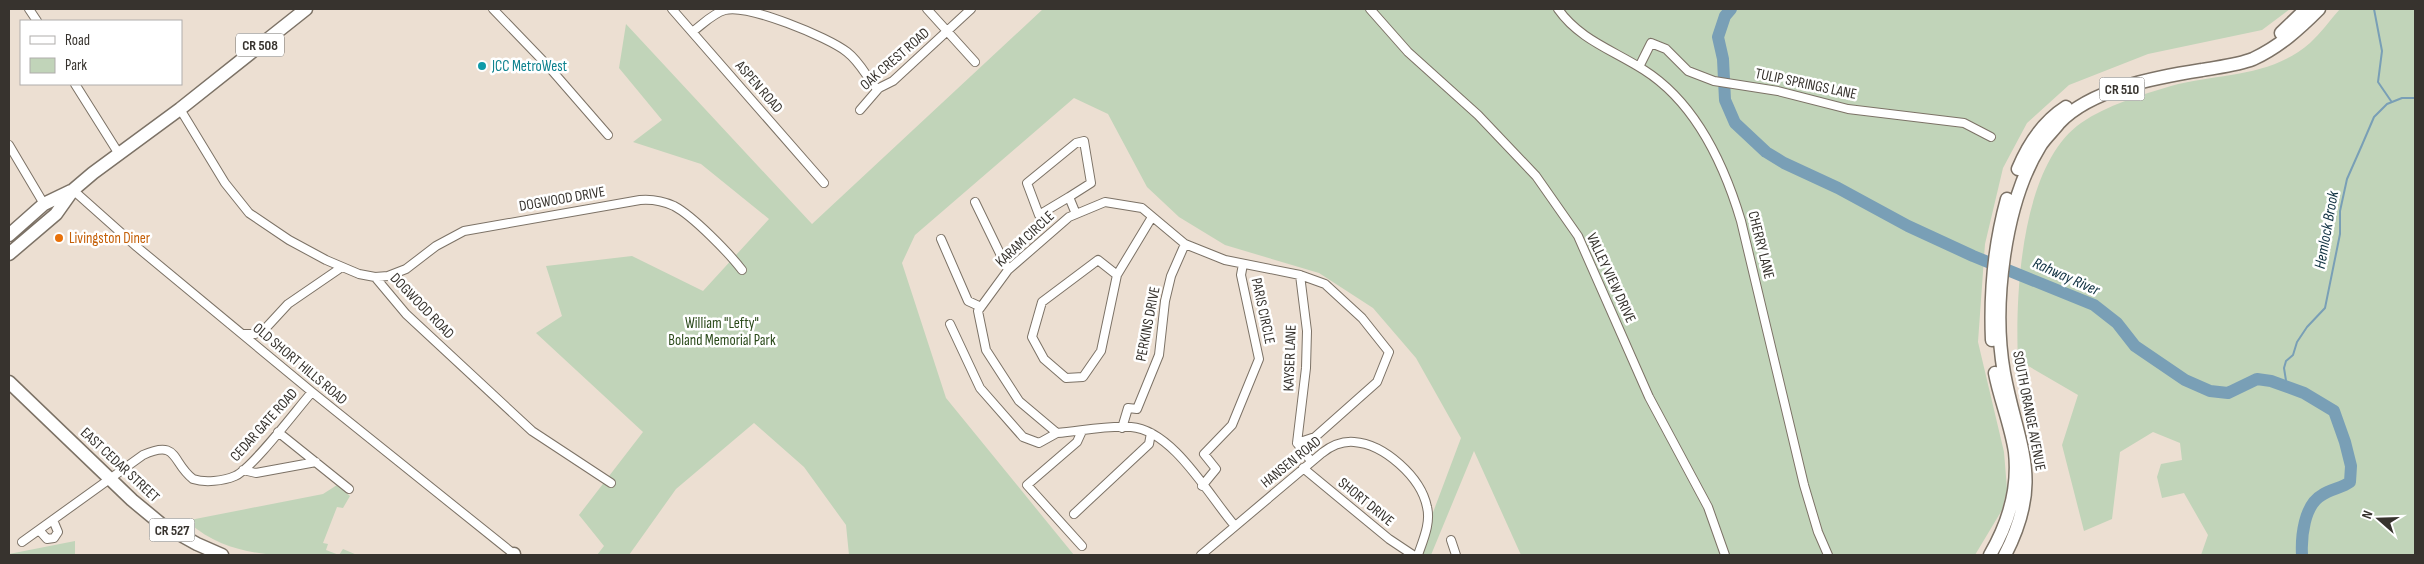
<svg xmlns="http://www.w3.org/2000/svg" width="2424" height="564" font-family="'Sofia Sans Condensed',sans-serif">
<style>
.green{fill:#c1d4b9}
.lines{fill:none;stroke-linecap:round;stroke-linejoin:round}
.stream{stroke:#799fb6;stroke-width:2}
.river{stroke:#799fb6;stroke-width:12}
.street-casing{stroke:#7c7266;stroke-width:10}
.primary-casing{stroke:#7c7266;stroke-width:15}
.street{stroke:#fff;stroke-width:8}
.primary{stroke:#fff;stroke-width:12}
.culture-dot{fill:#0f9aa8;stroke:#fff;stroke-width:2}
.food-dot{fill:#e8710a;stroke:#fff;stroke-width:2}
.labels{text-anchor:middle;dominant-baseline:central;stroke-width:5;stroke-linejoin:round;paint-order:stroke}
.shield{fill:#fff;stroke:#73706d;stroke-width:1}
.shield-label{font-size:14px;font-weight:bold;fill:#37332e}
.street-label{font-size:15px;fill:#37332e;stroke:#fff}
.culture-label{font-size:15px;fill:#0d838f;stroke:#fff;text-anchor:start}
.food-label{font-size:15px;fill:#c56008;stroke:#fff;text-anchor:start}
.park-label{font-size:15px;fill:#2b4a1a;stroke:#fff}
.water-label{font-size:16px;font-style:italic;fill:#0e3041;stroke:#fff}
</style>
<rect width="100%" height="100%" fill="#ecdfd2"/>
<path class="green" d="M 1043,9 L 2290,9 L 2262,30 L 2148,54 L 2069,85 L 2027,123 L 2003,168 L 1985,244 L 1978,342 L 2004,452 L 2007,489 L 2002,510 L 1975,555 L 1521,555 L 1474,451 L 1431,555 L 1417,555 L 1461,438 L 1416,358 L 1373,308 L 1319,273 L 1225,245 L 1179,217 L 1147,187 L 1108,114 L 1074,98 L 915,235 L 902,263 L 946,398 L 1074,555 L 849,555 L 846,525 L 804,467 L 754,423 L 676,489 L 629,555 L 597,555 L 604,546 L 579,515 L 643,432 L 536,333 L 562,316 L 546,266 L 632,256 L 703,291 L 769,219 L 701,164 L 633,142 L 662,120 L 619,68 L 626,24 L 812,224 Z
M 2340,9 L 2415,9 L 2415,555 L 2201,555 L 2208,535 L 2184,493 L 2162,498 L 2157,477 L 2161,464 L 2182,460 L 2180,443 L 2153,432 L 2120,452 L 2112,519 L 2084,531 L 2062,445 L 2078,395 L 2018,360 C 2015,294 2021,165 2081,123 C 2107,105 2141,95 2171,86 C 2219,73 2270,78 2310,43 C 2321,33 2330,20 2340,9 Z
M 337,485 L 350,496 L 343,508 L 337,507 L 323,543 L 328,544 L 326,550 L 339,555 L 343,549 L 357,555 C 298,555 237,564 189,523 L 190,520 L 323,494 Z
M 75,541 L 75,555 L 9,555 L 9,554 Z"/>
<g class="lines">
<path class="stream" d="M 2374,9 L 2382,51 L 2378,82 L 2391,101
M 2287,387 L 2284,368 L 2286,361 L 2293,355 L 2297,342 L 2307,327 L 2325,308 L 2340,234 L 2340,211 L 2347,179 L 2362,145 L 2374,117 L 2387,104 L 2402,98 L 2415,98"/>
<path class="river" d="M 1731,9 L 1725,16 L 1718,37 L 1723,59 L 1725,100 L 1735,123 L 1766,152 L 1784,163 L 1838,188 L 1908,226 L 1973,256 L 2094,305 L 2117,323 L 2135,346 L 2185,380 L 2210,391 L 2228,393 L 2257,379 L 2271,381 L 2304,393 L 2334,411 L 2345,442 L 2351,466 L 2350,482 C 2342,488 2331,489 2322,495 C 2304,505 2301,537 2302,555"/>
<defs>
<path id="street" d="M 29,9 L 37,21
M 493,9 L 548,66 L 608,135
M 672,9 L 824,183
M 927,9 L 975,62
M 1370,9 L 1408,52 L 1478,115 L 1536,176 L 1578,236 L 1649,397 L 1708,507 L 1725,555
M 1558,9 C 1580,40 1613,50 1644,70 C 1696,103 1724,164 1741,221 L 1804,485 L 1818,532 L 1828,555
M 692,32 C 702,25 713,13 725,10 C 748,4 828,37 847,52 C 860,62 866,76 876,88 L 879,88
M 1639,67 L 1651,43 L 1666,49 L 1688,71 L 1714,81 L 1778,91 L 1848,109 L 1964,123 L 1991,137
M 75,84 L 119,154
M 180,109 L 225,183 L 249,213 L 289,240 L 326,260 L 359,274 L 375,277 L 406,314 L 532,431 L 611,483
M 860,110 L 879,88 L 893,81 L 971,9
M 9,145 L 44,204
M 73,190 L 137,247 L 312,392 L 515,555
M 1069,197 L 1039,215 L 1027,183 L 1076,143 L 1084,141 L 1091,183 L 1069,197 L 1076,214
M 975,202 L 1008,270
M 941,239 L 968,301 L 981,307
M 1117,275 L 1098,260 L 1042,302 L 1032,337 L 1044,359 L 1066,378 L 1083,377 L 1101,351 L 1117,275 L 1152,217
M 375,277 L 388,276 L 406,269 L 436,246 L 464,231 L 640,200 C 652,199 663,201 674,206 C 693,216 729,253 742,270
M 950,324 L 980,388 L 1023,437 L 1039,443 L 1057,433
M 243,334 L 255,334 L 264,330 L 288,304 L 342,267
M 1122,428 L 1128,408 L 1137,409 L 1159,355 L 1165,301 L 1171,276 L 1185,244
M 1082,431 L 1077,442 L 1027,485 L 1082,546
M 278,432 L 349,489
M 1297,443 L 1306,368 L 1307,331 L 1300,275
M 1303,468 L 1389,539 L 1413,555
M 243,470 L 256,473 L 316,462
M 1202,486 L 1216,469 L 1204,454 L 1232,425 L 1259,359 L 1241,275 L 1243,264
M 1074,514 L 1149,444 L 1151,433
M 1235,526 C 1209,496 1173,430 1131,427 C 1107,425 1081,431 1057,433 L 1019,401 L 986,350 L 978,311 L 1008,270 L 1069,217 L 1105,202 L 1142,208 L 1185,244 L 1225,260 L 1300,275 L 1325,284 L 1362,318 L 1389,352 L 1377,382 L 1315,437 L 1297,443 L 1311,461
M 39,530 L 47,539 L 54,538 L 58,532 L 53,520
M 1451,540 L 1456,555
M 22,542 L 143,455 C 179,439 171,462 193,479 C 205,483 223,481 235,476 C 252,469 297,409 312,392
M 1201,555 L 1322,453 C 1331,446 1342,441 1354,442 C 1384,444 1421,477 1427,507 C 1431,523 1423,540 1418,555"/>
<path id="primary" d="M 2281,33 L 2306,9
M 2018,169 C 2028,145 2044,121 2066,107
M 9,235 L 44,204 L 71,191
M 9,254 L 56,214 L 73,190 L 93,173 L 180,109 L 306,9
M 1992,340 C 1990,292 1994,246 2007,199
M 9,382 L 132,500 L 161,524 L 197,544 L 222,555
M 514,554 L 514,555
M 1990,555 C 2008,524 2019,488 2015,452 C 2011,425 2000,399 1995,373
M 2005,555 C 2044,479 2018,448 2004,373 C 1992,306 2004,204 2040,146 C 2045,138 2053,131 2059,123 C 2091,89 2157,77 2202,70 C 2218,67 2238,65 2253,59 C 2279,47 2299,29 2319,9"/>
</defs>
<use href="#street" class="street-casing"/>
<use href="#primary" class="primary-casing"/>
<use href="#street" class="street"/>
<use href="#primary" class="primary"/>
</g>
<circle class="culture-dot" cx="482" cy="66" r="5"/>
<circle class="food-dot" cx="59" cy="238" r="5"/>
<g class="labels">
<g class="shield">
<rect x="236" y="33.5" width="48" height="23" rx="4"/>
<rect x="2099.5" y="77.5" width="45" height="23" rx="4"/>
<rect x="149.5" y="518.5" width="45" height="23" rx="4"/>
</g>
<g class="shield-label">
<text x="260" y="45">CR 508</text>
<text x="2122" y="89">CR 510</text>
<text x="172" y="530">CR 527</text>
</g>
<g class="street-label">
<text transform="translate(895 59) rotate(-41)">OAK CREST ROAD</text>
<text transform="translate(1806 84) rotate(12)">TULIP SPRINGS LANE</text>
<text transform="translate(759 87) rotate(49)">ASPEN ROAD</text>
<text transform="translate(562 199) rotate(-10)">DOGWOOD DRIVE</text>
<text transform="translate(1025 239) rotate(-43)">KARAM CIRCLE</text>
<text transform="translate(1761 245) rotate(76)">CHERRY LANE</text>
<text transform="translate(1611 278) rotate(65)">VALLEY VIEW DRIVE</text>
<text transform="translate(422 306) rotate(46)">DOGWOOD ROAD</text>
<text transform="translate(1263 311) rotate(78)">PARIS CIRCLE</text>
<text transform="translate(1148 324) rotate(-79)">PERKINS DRIVE</text>
<text transform="translate(1290 358) rotate(-88)">KAYSER LANE</text>
<text transform="translate(300 364) rotate(40)">OLD SHORT HILLS ROAD</text>
<text transform="translate(2029 411) rotate(79)">SOUTH ORANGE AVENUE</text>
<text transform="translate(264 425) rotate(-48)">CEDAR GATE ROAD</text>
<text transform="translate(1291 462) rotate(-39)">HANSEN ROAD</text>
<text transform="translate(120 465) rotate(43)">EAST CEDAR STREET</text>
<text transform="translate(1366 502) rotate(39)">SHORT DRIVE</text>
</g>
<g class="culture-label">
<text x="492" y="66">JCC MetroWest</text>
</g>
<g class="food-label">
<text x="69" y="238">Livingston Diner</text>
</g>
<g class="park-label">
<text x="722" y="323">William "Lefty"<tspan x="722" dy="17">Boland Memorial Park</tspan></text>
</g>
<g class="water-label">
<text transform="translate(2327 230) rotate(-80)">Hemlock Brook</text>
<text transform="translate(2066 277) rotate(24)">Rahway River</text>
</g>
</g>
<rect width="2424" height="564" fill="none" stroke="#37332e" stroke-width="20"/>
<rect x="20" y="20" width="162" height="65" fill="#ffffff" stroke="#afadab"/>
<rect x="30" y="36" width="25" height="8" fill="#ffffff" stroke="#afadab"/>
<text x="65" y="45" font-size="15" fill="#37332e">Road</text>
<rect x="30" y="58" width="25" height="15" fill="#c1d4b9" stroke="#afadab"/>
<text x="65" y="70" font-size="15" fill="#37332e">Park</text>
<g transform="translate(2379 519) rotate(290)" stroke="#ffffff" stroke-width="4" paint-order="stroke">
<path d="M0-4L9 19L0 12L-9 19Z" fill="#37332e"/>
<text y="-8" font-size="14" font-weight="bold" text-anchor="middle" fill="#37332e">N</text>
</g>
</svg>
